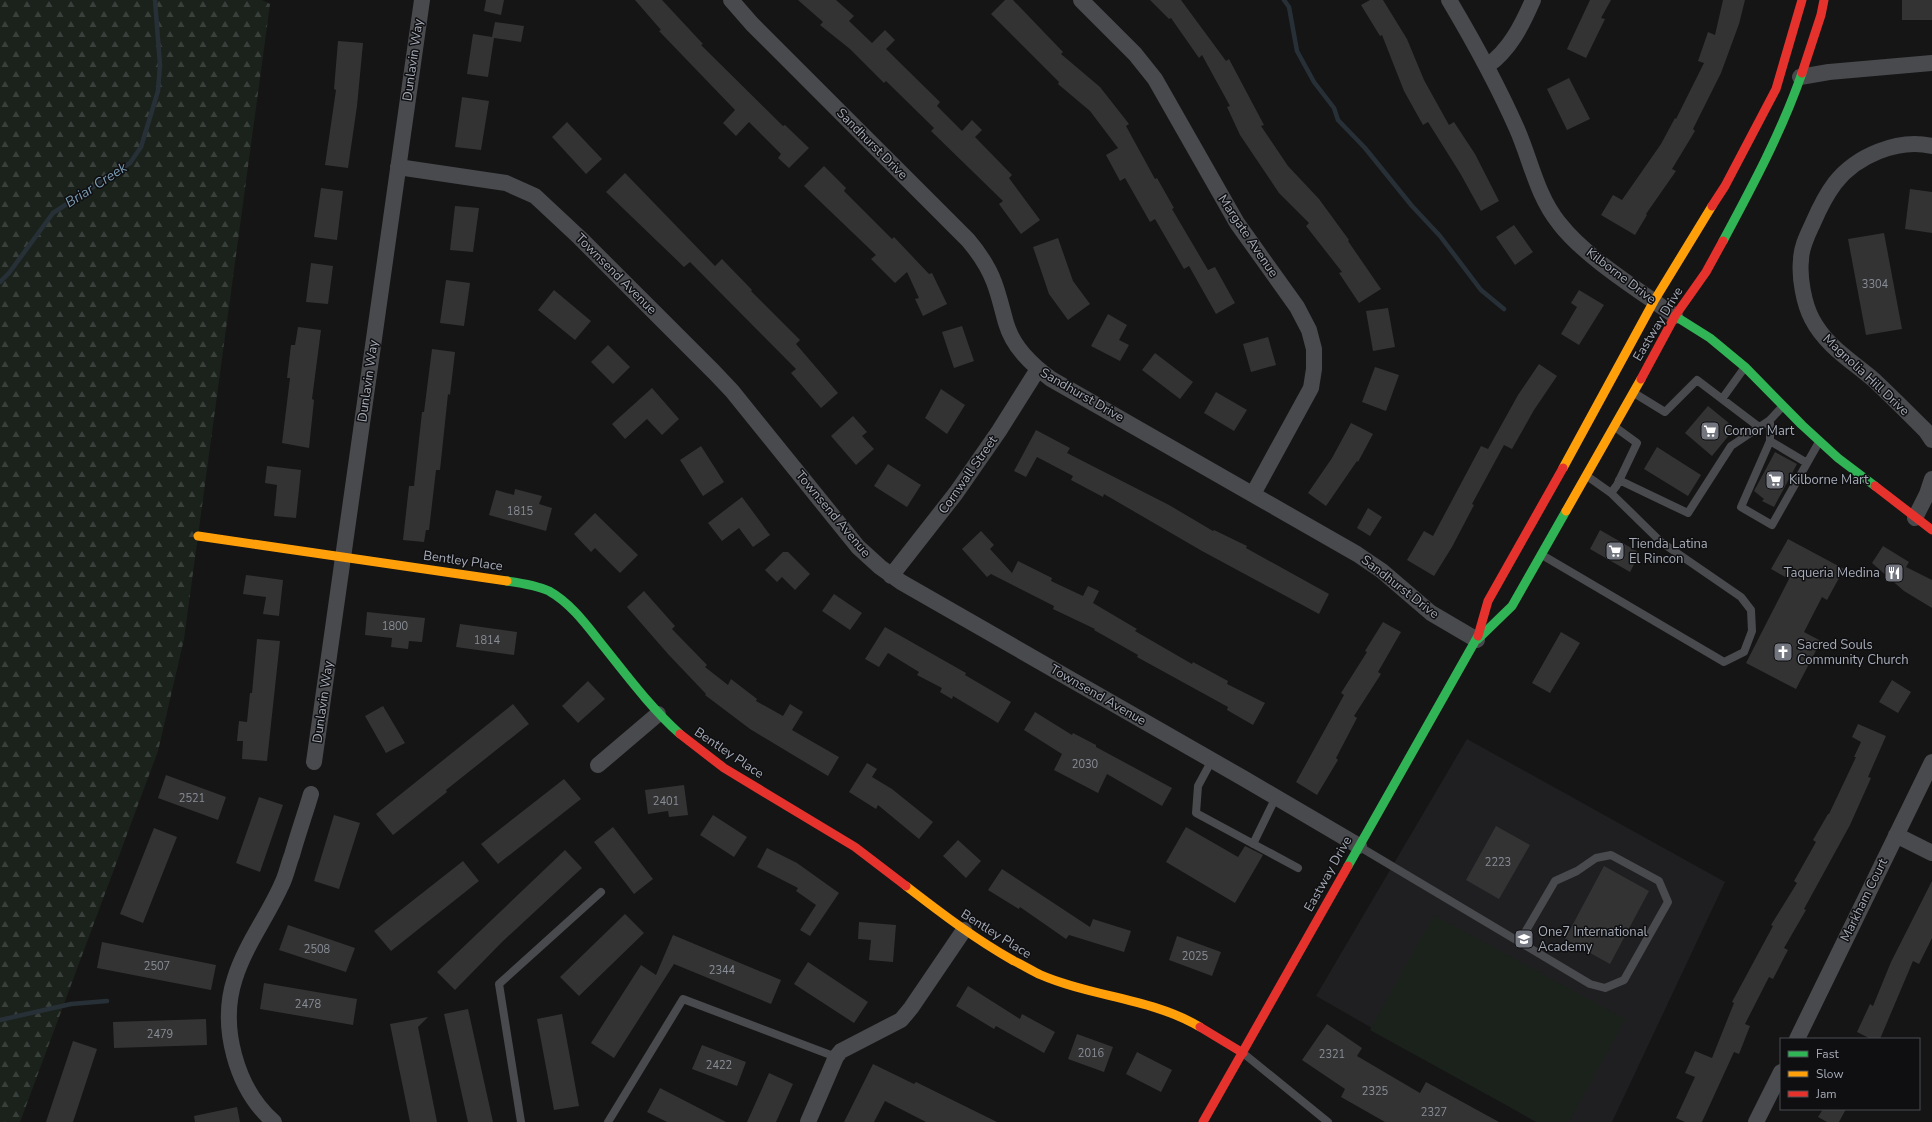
<svg xmlns="http://www.w3.org/2000/svg" width="1932" height="1122" font-family="'Nunito Sans',sans-serif">
<style>
.built{fill:#1f1f21}
.forest{fill:url(#forest-firs)}
.garden{fill:#1b221c}
.lines{fill:none;stroke-linecap:round;stroke-linejoin:round}
.stream{stroke:#283037;stroke-width:4.5}
.building{fill:#333334}
.lane{stroke:#494a4e;stroke-width:8}
.street{stroke:#494a4e;stroke-width:16}
.fast{stroke:#30b455;stroke-width:9}
.slow{stroke:#ff9f0a;stroke-width:9}
.jam{stroke:#e5322d;stroke-width:9}
.labels{text-anchor:middle;dominant-baseline:central;stroke-width:3;stroke-linejoin:round;paint-order:stroke}
.number-label{font-size:11px;fill:#888d96}
.street-label{font-size:13px;fill:#a5abb7;stroke:#0f0f11}
.poi-label{font-size:13px;fill:#a5abb7;stroke:#0f0f11;text-anchor:start}
.water-label{font-size:14px;font-style:italic;fill:#7b9bb3;stroke:#0f0f11}
</style>
<defs>
<pattern id="forest-firs" width="22" height="20" patternUnits="userSpaceOnUse"><rect width="22" height="20" fill="#1b221c"/><path d="M5 1l3.5 6h-7zM16 11l3.5 6h-7z" fill="#393f3b"/></pattern>
</defs>
<rect width="100%" height="100%" fill="#151515"/>
<path class="built" d="M 1467,739 L 1725,882 L 1612,1122 L 1536,1122 L 1316,996 Z"/>
<path class="forest" d="M 0,0 L 262,0 L 270,4 L 184,639 L 158,751 L 20,1122 L 0,1122 Z"/>
<path class="garden" d="M 1434,915 L 1625,1019 L 1569,1122 L 1537,1122 L 1370,1030 Z"/>
<g class="lines">
<path class="stream" d="M 1284,0 L 1289,7 L 1297,51 L 1314,82 L 1334,108 L 1338,120 L 1365,148 L 1412,206 L 1440,236 L 1481,290 L 1504,309
M 0,282 L 9,273 L 53,213 L 130,163 L 141,147 L 158,91 L 160,65 L 155,0
M 0,1020 L 71,1004 L 107,1001"/>
</g>
<path class="building" d="M 486,0 L 504,0 L 501,15 L 484,11 Z
M 635,0 L 662,0 L 703,44 L 701,45 L 783,126 L 785,125 L 809,148 L 789,168 L 778,158 L 781,154 L 749,122 L 736,136 L 723,123 L 735,110 L 659,31 L 661,30 Z
M 798,0 L 836,0 L 854,16 L 849,21 L 872,43 L 885,30 L 895,40 L 886,49 L 940,102 L 937,106 L 962,131 L 972,120 L 982,130 L 975,137 L 1012,175 L 1009,178 L 1040,220 L 1021,234 L 999,204 L 1003,201 L 931,131 L 934,128 L 886,81 L 884,83 L 850,49 L 820,25 L 823,22 Z
M 1005,0 L 1013,0 L 1063,52 L 1061,54 L 1100,87 L 1129,124 L 1126,126 L 1155,179 L 1157,178 L 1174,208 L 1172,209 L 1208,270 L 1215,267 L 1235,303 L 1216,314 L 1189,266 L 1184,269 L 1155,219 L 1150,222 L 1125,178 L 1120,181 L 1106,155 L 1118,148 L 1090,111 L 1058,84 L 1059,82 L 991,14 Z
M 1150,0 L 1181,0 L 1226,61 L 1229,59 L 1264,125 L 1261,126 L 1288,166 L 1319,199 L 1349,240 L 1348,241 L 1381,289 L 1359,303 L 1339,273 L 1342,272 L 1306,226 L 1309,223 L 1279,193 L 1240,135 L 1227,107 L 1230,106 L 1202,55 L 1199,58 L 1171,18 L 1169,19 Z
M 1370,0 L 1383,0 L 1407,39 L 1424,80 L 1449,125 L 1454,122 L 1475,154 L 1499,201 L 1481,211 L 1460,173 L 1428,122 L 1423,125 L 1404,91 L 1382,35 L 1380,36 L 1361,5 Z
M 1590,0 L 1611,0 L 1601,18 L 1605,19 L 1586,58 L 1567,49 Z
M 1723,0 L 1745,0 L 1739,24 L 1721,73 L 1693,129 L 1695,131 L 1672,169 L 1676,171 L 1646,214 L 1647,215 L 1635,235 L 1601,215 L 1613,195 L 1622,200 L 1661,144 L 1675,118 L 1676,119 L 1704,63 L 1698,61 L 1708,32 L 1715,35 Z
M 1902,0 L 1932,0 L 1932,20 L 1902,20 Z
M 495,22 L 524,26 L 521,42 L 494,38 L 488,77 L 467,74 L 473,34 L 492,37 Z
M 338,41 L 363,43 L 357,106 L 348,168 L 325,165 L 336,90 L 334,89 Z
M 1569,78 L 1590,119 L 1567,130 L 1547,89 Z
M 462,97 L 489,101 L 481,150 L 455,147 Z
M 567,122 L 602,159 L 586,174 L 552,137 Z
M 824,166 L 846,188 L 844,191 L 892,239 L 894,237 L 929,274 L 932,273 L 947,304 L 923,316 L 915,299 L 919,298 L 907,272 L 895,283 L 871,259 L 876,255 L 804,186 Z
M 625,173 L 715,266 L 722,259 L 752,290 L 751,291 L 800,340 L 796,344 L 838,393 L 821,408 L 791,373 L 796,369 L 690,262 L 684,267 L 606,192 Z
M 321,188 L 343,191 L 337,240 L 314,237 Z
M 1910,189 L 1932,192 L 1932,233 L 1905,229 Z
M 455,206 L 479,208 L 473,252 L 450,250 Z
M 1514,225 L 1533,252 L 1515,265 L 1496,237 Z
M 1884,233 L 1902,329 L 1866,335 L 1848,239 Z
M 1058,238 L 1073,281 L 1090,304 L 1068,320 L 1049,294 L 1033,247 Z
M 311,263 L 333,266 L 328,304 L 306,302 Z
M 446,280 L 470,283 L 464,326 L 440,323 Z
M 554,290 L 591,321 L 575,340 L 538,310 Z
M 1579,290 L 1604,305 L 1579,345 L 1561,334 L 1577,307 L 1571,303 Z
M 1388,308 L 1395,347 L 1373,351 L 1366,311 Z
M 1108,314 L 1127,325 L 1119,340 L 1129,345 L 1120,361 L 1091,346 Z
M 962,326 L 974,361 L 954,368 L 942,332 Z
M 298,327 L 321,330 L 312,399 L 314,400 L 309,448 L 282,443 L 290,378 L 287,378 L 291,345 L 295,345 Z
M 1268,337 L 1276,365 L 1251,372 L 1243,344 Z
M 608,345 L 630,367 L 613,384 L 591,362 Z
M 432,349 L 455,352 L 450,395 L 448,394 L 440,470 L 436,470 L 429,530 L 426,530 L 424,542 L 403,540 L 409,486 L 414,486 L 422,412 L 424,412 Z
M 1155,353 L 1193,382 L 1180,399 L 1142,370 Z
M 1539,364 L 1557,376 L 1534,410 L 1512,449 L 1504,445 L 1472,504 L 1474,505 L 1452,547 L 1434,576 L 1407,560 L 1424,531 L 1433,536 L 1481,446 L 1488,449 L 1518,395 Z
M 1375,367 L 1399,375 L 1386,411 L 1362,402 Z
M 652,388 L 679,419 L 662,435 L 647,419 L 625,439 L 612,424 Z
M 941,389 L 965,405 L 947,434 L 925,418 Z
M 1216,392 L 1247,410 L 1234,431 L 1204,413 Z
M 1708,406 L 1735,428 L 1712,456 L 1685,433 Z
M 853,416 L 867,432 L 862,436 L 874,449 L 856,465 L 831,436 Z
M 1351,423 L 1373,434 L 1358,462 L 1357,461 L 1326,506 L 1308,493 L 1332,458 Z
M 1036,430 L 1070,448 L 1067,453 L 1169,505 L 1213,531 L 1214,530 L 1247,546 L 1246,548 L 1329,594 L 1319,614 L 1202,551 L 1104,494 L 1103,497 L 1071,480 L 1073,476 L 1037,457 L 1026,477 L 1014,471 Z
M 701,446 L 724,482 L 703,496 L 680,460 Z
M 1657,447 L 1701,475 L 1688,496 L 1644,469 Z
M 1775,452 L 1797,464 L 1774,507 L 1762,501 L 1764,499 L 1754,491 Z
M 888,464 L 921,485 L 907,507 L 874,486 Z
M 267,466 L 301,470 L 296,518 L 274,516 L 277,485 L 265,483 Z
M 515,489 L 542,496 L 539,504 L 552,508 L 546,531 L 489,515 L 496,490 L 514,495 Z
M 742,497 L 770,535 L 753,547 L 739,528 L 722,541 L 708,523 Z
M 1368,508 L 1382,517 L 1370,536 L 1357,528 Z
M 595,513 L 638,555 L 620,573 L 595,548 L 591,552 L 574,534 Z
M 1600,530 L 1640,553 L 1630,572 L 1590,549 Z
M 981,531 L 994,545 L 990,549 L 1012,573 L 1018,561 L 1052,578 L 1051,581 L 1083,596 L 1088,586 L 1099,591 L 1093,603 L 1137,629 L 1135,631 L 1192,664 L 1193,662 L 1228,681 L 1227,684 L 1265,703 L 1253,725 L 1227,710 L 1228,707 L 1137,657 L 1138,655 L 1094,630 L 1095,629 L 1053,609 L 1054,606 L 991,574 L 987,577 L 962,549 Z
M 1788,539 L 1844,569 L 1827,600 L 1822,597 L 1804,632 L 1821,641 L 1796,689 L 1746,663 L 1789,579 L 1771,569 Z
M 1883,546 L 1909,562 L 1906,567 L 1932,580 L 1932,608 L 1904,591 L 1872,563 Z
M 783,552 L 788,552 L 810,574 L 795,590 L 782,577 L 777,582 L 765,570 Z
M 246,575 L 283,580 L 279,616 L 263,614 L 266,597 L 243,594 Z
M 644,591 L 675,626 L 672,629 L 707,665 L 705,667 L 728,685 L 731,679 L 757,699 L 756,701 L 783,716 L 790,704 L 803,712 L 792,730 L 839,757 L 828,776 L 750,729 L 705,695 L 706,694 L 668,654 L 627,607 Z
M 834,594 L 862,613 L 850,630 L 822,611 Z
M 367,612 L 425,618 L 422,642 L 409,641 L 408,649 L 391,647 L 392,638 L 365,635 Z
M 1383,622 L 1401,632 L 1378,672 L 1381,674 L 1354,716 L 1357,718 L 1336,758 L 1338,760 L 1317,795 L 1296,782 L 1344,695 L 1341,693 L 1367,652 L 1365,651 Z
M 460,624 L 517,632 L 514,655 L 456,647 Z
M 885,627 L 966,673 L 965,675 L 1011,702 L 998,723 L 953,696 L 952,699 L 940,692 L 942,688 L 917,675 L 919,672 L 888,653 L 879,667 L 865,659 Z
M 1561,632 L 1580,643 L 1550,693 L 1532,683 Z
M 257,639 L 280,641 L 267,761 L 242,759 L 243,741 L 237,741 L 239,721 L 247,722 L 250,693 L 252,693 Z
M 1892,680 L 1911,692 L 1898,713 L 1879,702 Z
M 588,681 L 605,699 L 578,723 L 562,706 Z
M 513,704 L 529,724 L 446,790 L 447,792 L 393,835 L 376,814 Z
M 383,706 L 405,743 L 386,753 L 365,716 Z
M 1035,712 L 1072,735 L 1073,733 L 1096,745 L 1096,747 L 1172,788 L 1162,806 L 1107,774 L 1098,793 L 1054,770 L 1062,754 L 1024,730 Z
M 1858,724 L 1886,736 L 1868,777 L 1871,778 L 1850,825 L 1804,909 L 1806,910 L 1784,948 L 1788,950 L 1773,979 L 1769,977 L 1745,1024 L 1750,1026 L 1739,1054 L 1734,1052 L 1702,1122 L 1685,1122 L 1676,1118 L 1695,1077 L 1685,1073 L 1695,1051 L 1712,1058 L 1734,1003 L 1732,1002 L 1773,926 L 1771,925 L 1797,883 L 1794,881 L 1816,842 L 1813,840 L 1828,814 L 1829,814 L 1856,757 L 1854,757 L 1861,742 L 1852,737 Z
M 867,763 L 877,769 L 872,777 L 892,789 L 933,822 L 919,839 L 878,805 L 876,809 L 849,792 Z
M 166,775 L 226,797 L 218,820 L 158,798 Z
M 564,779 L 581,799 L 498,864 L 481,844 Z
M 684,785 L 688,815 L 669,817 L 668,811 L 648,814 L 645,790 Z
M 259,797 L 283,805 L 260,872 L 236,863 Z
M 334,815 L 360,823 L 339,889 L 314,881 Z
M 713,815 L 747,837 L 734,857 L 700,835 Z
M 1496,826 L 1530,845 L 1499,899 L 1466,880 Z
M 613,827 L 653,879 L 634,894 L 594,842 Z
M 1186,827 L 1238,857 L 1245,846 L 1263,855 L 1235,903 L 1166,862 Z
M 154,828 L 177,837 L 143,923 L 120,914 Z
M 958,840 L 981,861 L 966,878 L 943,856 Z
M 767,848 L 797,863 L 839,893 L 810,936 L 800,930 L 816,905 L 796,891 L 798,888 L 757,867 Z
M 565,850 L 582,868 L 502,942 L 455,990 L 437,972 Z
M 463,861 L 479,881 L 391,951 L 374,931 Z
M 1604,866 L 1649,891 L 1610,964 L 1565,939 Z
M 1002,869 L 1090,927 L 1093,919 L 1131,931 L 1124,952 L 1069,935 L 1066,939 L 1020,907 L 1019,909 L 988,890 Z
M 1932,881 L 1932,938 L 1919,964 L 1913,961 L 1880,1039 L 1871,1039 L 1857,1032 L 1870,1004 L 1873,1006 L 1891,962 Z
M 625,914 L 644,933 L 579,996 L 560,977 Z
M 859,922 L 896,925 L 893,962 L 869,960 L 871,940 L 858,939 Z
M 288,925 L 355,948 L 346,972 L 279,950 Z
M 673,935 L 781,980 L 771,1004 L 674,964 L 614,1058 L 591,1043 L 641,965 L 656,975 Z
M 1177,936 L 1221,952 L 1212,976 L 1169,960 Z
M 102,942 L 216,965 L 211,990 L 97,968 Z
M 808,962 L 868,1002 L 854,1023 L 794,984 Z
M 264,983 L 357,999 L 353,1025 L 260,1009 Z
M 968,986 L 1020,1019 L 1022,1014 L 1055,1032 L 1044,1053 L 996,1026 L 994,1029 L 956,1006 Z
M 468,1009 L 493,1122 L 468,1122 L 444,1014 Z
M 562,1014 L 579,1106 L 554,1110 L 537,1019 Z
M 428,1017 L 418,1027 L 437,1122 L 410,1122 L 390,1024 Z
M 206,1019 L 207,1045 L 114,1048 L 113,1022 Z
M 1327,1024 L 1362,1048 L 1357,1056 L 1420,1093 L 1426,1082 L 1499,1122 L 1385,1122 L 1341,1097 L 1345,1089 L 1302,1060 Z
M 1077,1034 L 1113,1047 L 1104,1072 L 1068,1059 Z
M 73,1041 L 97,1049 L 73,1122 L 46,1122 Z
M 702,1045 L 746,1062 L 737,1086 L 692,1069 Z
M 1137,1052 L 1172,1070 L 1161,1092 L 1126,1074 Z
M 873,1064 L 914,1084 L 916,1082 L 997,1122 L 926,1122 L 885,1101 L 874,1122 L 844,1122 Z
M 769,1073 L 793,1084 L 776,1122 L 747,1122 Z
M 660,1088 L 726,1122 L 667,1122 L 647,1112 Z
M 237,1107 L 240,1122 L 195,1122 L 194,1116 Z
M 1823,1109 L 1846,1109 L 1839,1122 L 1827,1122 L 1818,1117 Z"/>
<g class="lines">
<path class="lane" d="M 1634,393 L 1665,412 L 1697,380 L 1759,427
M 1722,399 L 1745,367
M 1770,420 L 1770,441 L 1741,507 L 1772,525 L 1819,442
M 1770,441 L 1807,463
M 1587,476 L 1611,493 L 1617,485 L 1637,443 L 1615,427
M 1619,480 L 1688,513 L 1731,446 L 1770,420 L 1782,407
M 1542,555 L 1724,662 L 1744,652 L 1752,631 L 1751,610 L 1741,597 L 1661,542 L 1611,493
M 1212,760 L 1198,786 L 1196,813 L 1298,868
M 1253,844 L 1276,797
M 1360,847 L 1590,984 L 1605,988 L 1624,980 L 1668,902 L 1659,881 L 1611,855 L 1596,858 L 1577,871 L 1555,881 L 1520,941
M 1243,1053 L 1328,1122
M 521,1122 L 499,984 L 601,892
M 608,1122 L 683,999 L 836,1057"/>
<path class="street" d="M 731,0 L 752,24 L 968,240 C 979,253 988,266 994,282 C 999,295 1002,309 1006,323 C 1013,347 1031,364 1051,379 L 1357,554 L 1382,571 L 1431,613 L 1477,640
M 1081,0 L 1135,54 L 1155,79 L 1237,223 L 1297,307 L 1309,330 L 1314,349 L 1314,369 L 1311,388 L 1253,494
M 1449,0 C 1474,42 1497,84 1517,129 C 1531,161 1537,196 1559,223 C 1586,258 1639,290 1675,316
M 1487,66 C 1510,50 1522,25 1533,0
M 1800,77 L 1829,72 L 1932,63
M 1932,146 C 1898,138 1856,156 1835,183 C 1826,195 1819,209 1813,223 C 1808,234 1801,247 1801,260 C 1799,277 1804,304 1812,319 C 1826,346 1852,361 1874,380 C 1892,397 1909,414 1926,431 L 1932,440
M 398,167 L 506,183 L 535,196 L 580,238 L 714,372 L 732,391 L 858,547 L 880,567 L 901,582 L 1243,778 L 1359,846
M 1915,518 L 1927,494 L 1932,479
M 891,576 L 956,493 L 999,431 L 1038,369
M 314,762 L 422,0
M 598,765 L 658,714
M 1896,835 L 1932,853
M 1797,1039 L 1932,762
M 274,1122 C 236,1089 219,1026 235,978 C 245,946 267,917 281,886 C 286,877 288,865 292,855 C 298,834 305,814 311,794
M 808,1122 L 836,1057 L 841,1051 L 901,1020 L 911,1008 L 964,930
M 1756,1122 L 1781,1072"/>
<path class="fast" d="M 1723,241 C 1752,187 1782,131 1802,73
M 1675,316 L 1710,338 L 1745,367 L 1802,425 L 1838,458 L 1875,486
M 507,581 C 521,583 536,585 549,591 C 572,604 588,627 604,647 C 628,677 651,708 680,734
M 1478,639 L 1512,606 L 1566,511
M 1348,866 L 1478,636"/>
<path class="slow" d="M 1563,468 L 1654,301 L 1712,206
M 1566,511 L 1641,379
M 198,536 L 507,581
M 906,886 C 941,913 975,939 1014,961 C 1023,965 1032,971 1041,975 C 1092,997 1151,998 1200,1027"/>
<path class="jam" d="M 1802,73 L 1821,15 L 1824,0
M 1712,206 L 1725,186 L 1776,89 L 1802,0
M 1641,379 L 1675,316 L 1706,272 L 1723,241
M 1875,486 L 1932,530
M 1478,636 L 1488,601 L 1563,468
M 680,734 L 724,768 L 855,847 L 906,886
M 1200,1027 L 1243,1053
M 1203,1122 L 1348,866"/>
</g>
<defs>
<symbol id="supermarket-square" viewBox="-11 -11 22 22"><rect x="-9" y="-9" width="18" height="18" rx="4" fill="#73767e" stroke="#0f0f11"/><path d="M-6-5.5h2.5l.6 2H6L4.5 2H-2.5L-4.4-4H-6ZM-1.5 3.2a1.3 1.3 0 1 0 .1 0ZM3 3.2a1.3 1.3 0 1 0 .1 0Z" fill="#fff"/></symbol>
<symbol id="restaurant-square" viewBox="-11 -11 22 22"><rect x="-9" y="-9" width="18" height="18" rx="4" fill="#73767e" stroke="#0f0f11"/><path d="M-5-6h1v4h1v-4h1v4h1v-4h1v5L-1.5 .5V6h-2V.5L-5-1ZM5-6V6H3V1.5H1.5Q1.5-4 5-6Z" fill="#fff"/></symbol>
<symbol id="church-square" viewBox="-11 -11 22 22"><rect x="-9" y="-9" width="18" height="18" rx="4" fill="#73767e" stroke="#0f0f11"/><path d="M-1.2-6h2.4v3.5h3.3v2.4h-3.3V6h-2.4V-.1h-3.3v-2.4h3.3Z" fill="#fff"/></symbol>
<symbol id="school-square" viewBox="-11 -11 22 22"><rect x="-9" y="-9" width="18" height="18" rx="4" fill="#73767e" stroke="#0f0f11"/><path d="M0-5L7-2L0 1L-7-2ZM-4 1L0 2.5L4 1V4Q0 6-4 4Z" fill="#fff"/></symbol>
</defs>
<g fill-rule="evenodd">
<use href="#supermarket-square" x="1699" y="420" width="22" height="22"/>
<use href="#supermarket-square" x="1764" y="469" width="22" height="22"/>
<use href="#supermarket-square" x="1604" y="540" width="22" height="22"/>
<use href="#restaurant-square" x="1883" y="562" width="22" height="22"/>
<use href="#church-square" x="1772" y="641" width="22" height="22"/>
<use href="#school-square" x="1513" y="928" width="22" height="22"/>
</g>
<g class="labels">
<g class="number-label">
<text x="1875" y="284">3304</text>
<text x="520" y="511">1815</text>
<text x="395" y="626">1800</text>
<text x="487" y="640">1814</text>
<text x="1085" y="764">2030</text>
<text x="192" y="798">2521</text>
<text x="666" y="801">2401</text>
<text x="1498" y="862">2223</text>
<text x="317" y="949">2508</text>
<text x="1195" y="956">2025</text>
<text x="157" y="966">2507</text>
<text x="722" y="970">2344</text>
<text x="308" y="1004">2478</text>
<text x="160" y="1034">2479</text>
<text x="1091" y="1053">2016</text>
<text x="1332" y="1054">2321</text>
<text x="719" y="1065">2422</text>
<text x="1375" y="1091">2325</text>
<text x="1434" y="1112">2327</text>
</g>
<g class="street-label">
<text transform="translate(413 60) rotate(-82)">Dunlavin Way</text>
<text transform="translate(872 144) rotate(45)">Sandhurst Drive</text>
<text transform="translate(1248 236) rotate(56)">Margate Avenue</text>
<text transform="translate(616 274) rotate(45)">Townsend Avenue</text>
<text transform="translate(1621 276) rotate(37)">Kilborne Drive</text>
<text transform="translate(1658 324) rotate(-59)">Eastway Drive</text>
<text transform="translate(1866 375) rotate(43)">Magnolia Hill Drive</text>
<text transform="translate(368 381) rotate(-82)">Dunlavin Way</text>
<text transform="translate(1082 395) rotate(30)">Sandhurst Drive</text>
<text transform="translate(968 475) rotate(-55)">Cornwall Street</text>
<text transform="translate(833 514) rotate(50)">Townsend Avenue</text>
<text transform="translate(463 561) rotate(8)">Bentley Place</text>
<text transform="translate(1400 587) rotate(38)">Sandhurst Drive</text>
<text transform="translate(1098 695) rotate(30)">Townsend Avenue</text>
<text transform="translate(323 702) rotate(-82)">Dunlavin Way</text>
<text transform="translate(729 753) rotate(34)">Bentley Place</text>
<text transform="translate(1328 874) rotate(-61)">Eastway Drive</text>
<text transform="translate(1864 900) rotate(-64)">Markham Court</text>
<text transform="translate(996 934) rotate(32)">Bentley Place</text>
</g>
<g class="poi-label">
<text x="1724" y="431">Cornor Mart</text>
<text x="1789" y="480">Kilborne Mart</text>
<text x="1629" y="544">Tienda Latina<tspan x="1629" dy="15">El Rincon</tspan></text>
<text x="1880" y="573" text-anchor="end">Taqueria Medina</text>
<text x="1797" y="645">Sacred Souls<tspan x="1797" dy="15">Community Church</tspan></text>
<text x="1538" y="932">One7 International<tspan x="1538" dy="15">Academy</tspan></text>
</g>
<g class="water-label">
<text transform="translate(96 185) rotate(-33)">Briar Creek</text>
</g>
</g>
<rect x="1780" y="1038" width="140" height="72" fill="#0f0f11" stroke="#4b4d53"/>
<rect x="1788" y="1051" width="20" height="6" fill="#30b455" stroke="#4b4d53"/>
<text x="1816" y="1058" font-size="12" fill="#a5abb7">Fast</text>
<rect x="1788" y="1071" width="20" height="6" fill="#ff9f0a" stroke="#4b4d53"/>
<text x="1816" y="1078" font-size="12" fill="#a5abb7">Slow</text>
<rect x="1788" y="1091" width="20" height="6" fill="#e5322d" stroke="#4b4d53"/>
<text x="1816" y="1098" font-size="12" fill="#a5abb7">Jam</text>
</svg>
